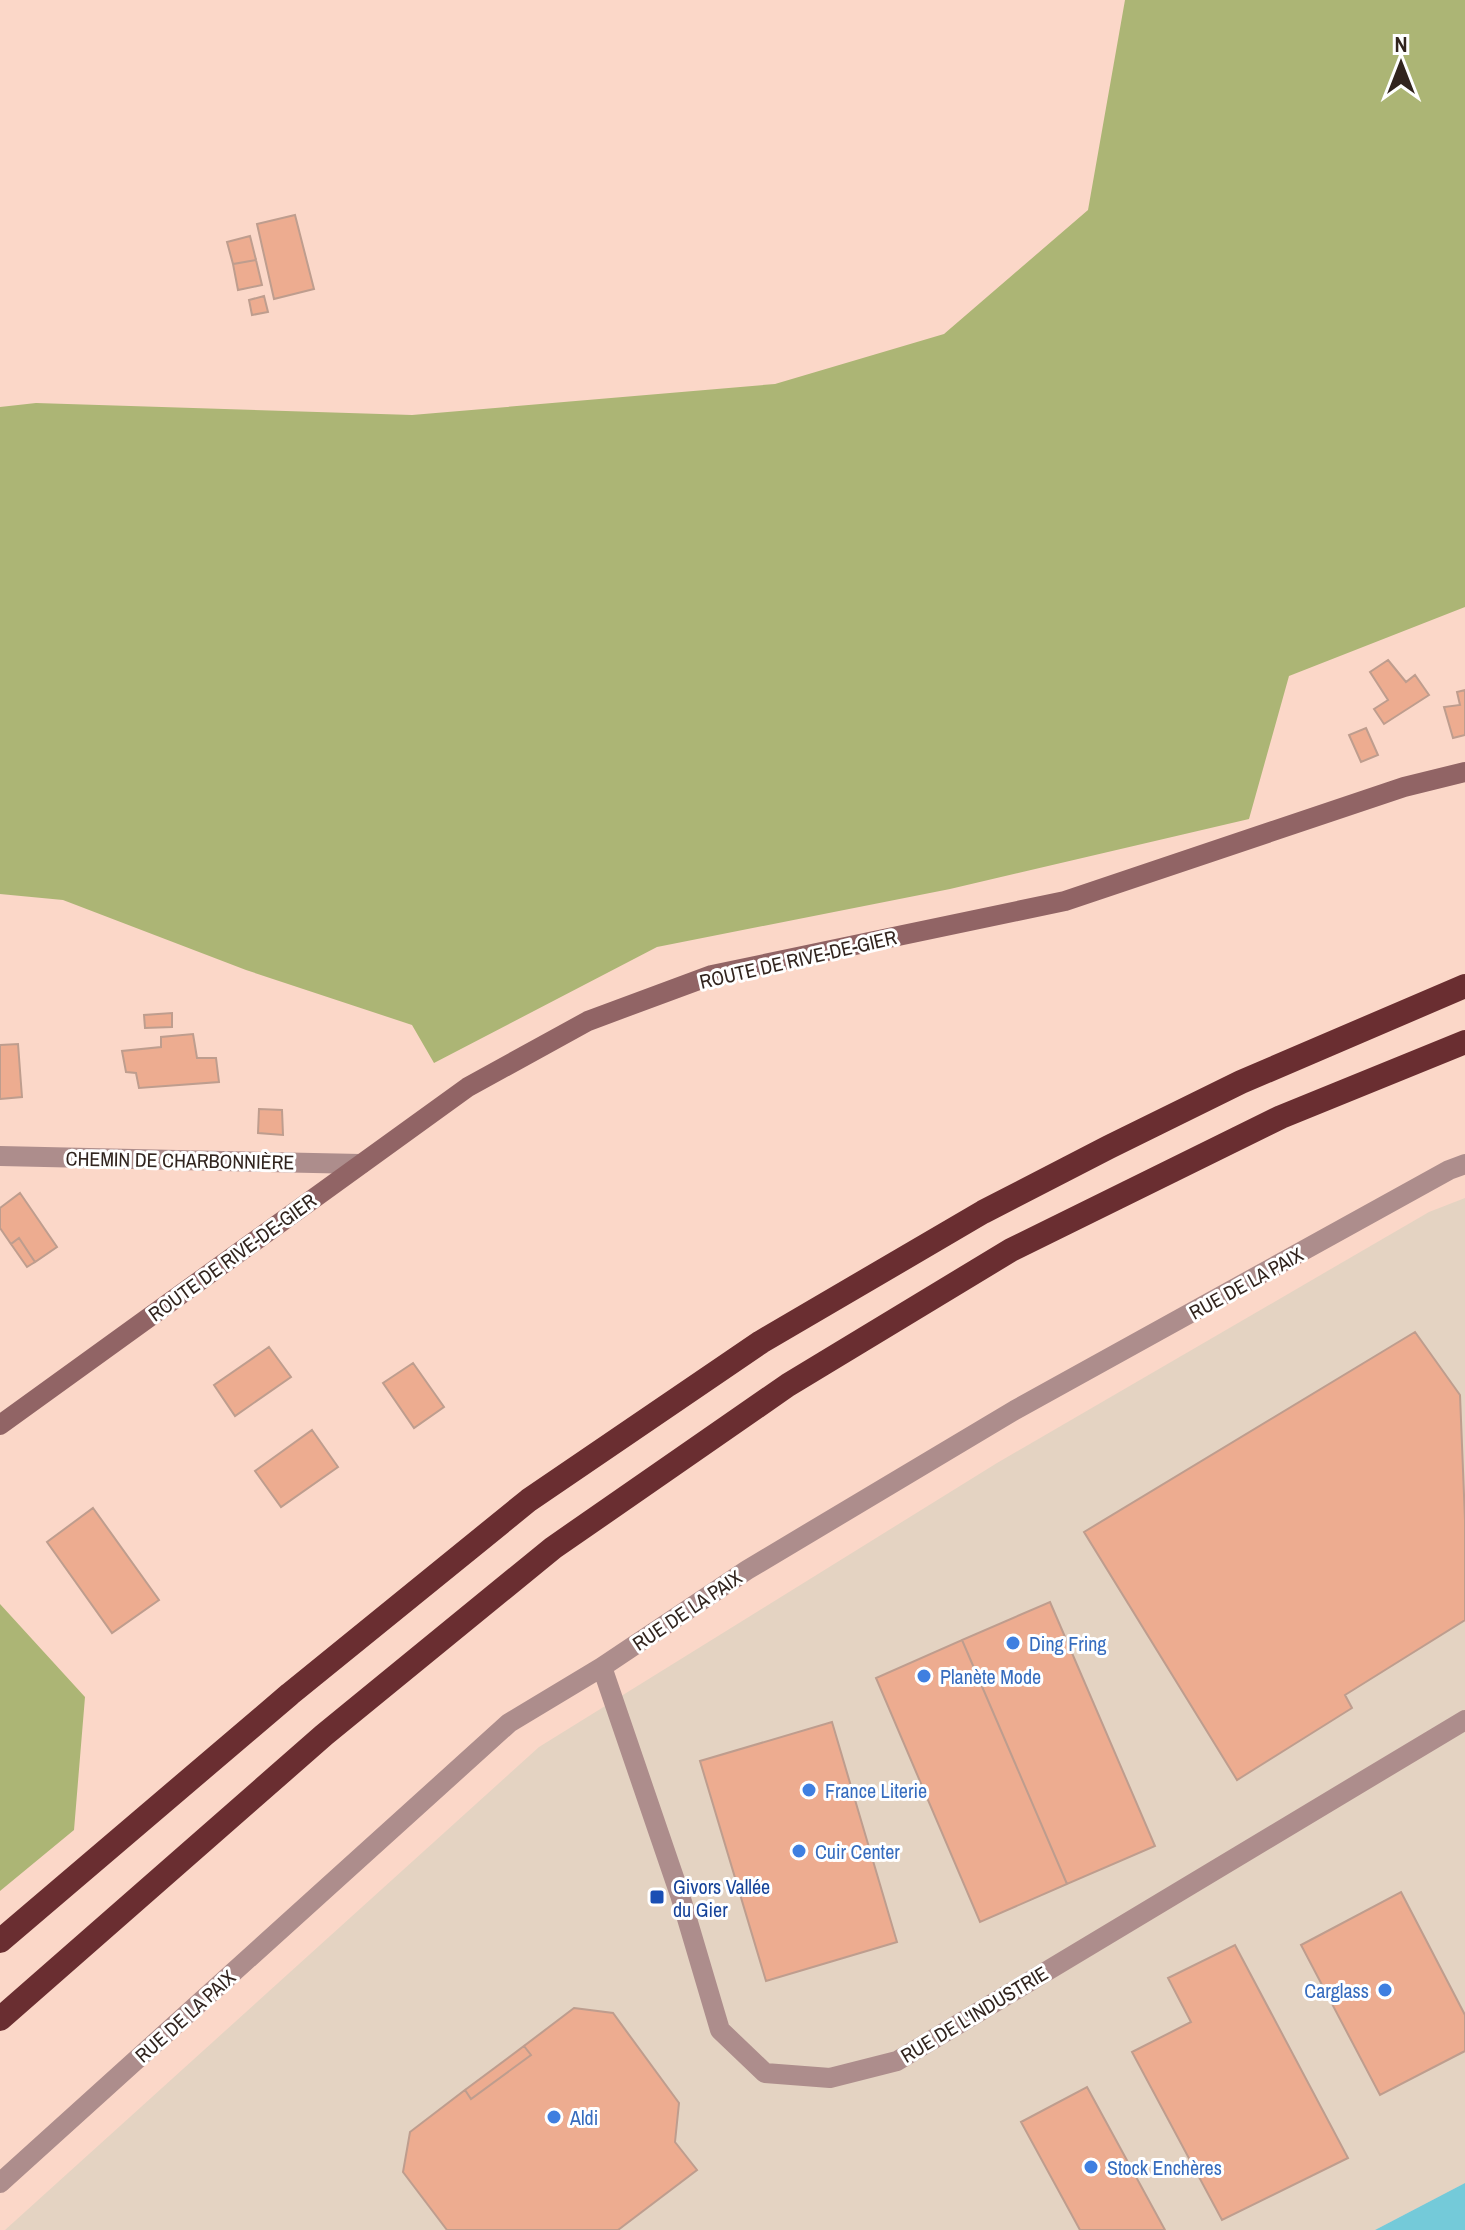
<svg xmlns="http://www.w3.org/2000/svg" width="1465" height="2230" font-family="'Archivo Narrow',sans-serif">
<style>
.commercial{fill:#e4d3c2}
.forest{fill:#acb575}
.water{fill:#74cad9}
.building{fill:#edac90;stroke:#be9d8e;stroke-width:2}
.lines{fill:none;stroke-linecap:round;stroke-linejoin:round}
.street{stroke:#ad8d8c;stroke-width:20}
.secondary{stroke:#916465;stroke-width:20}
.highway{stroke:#6a2e31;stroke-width:24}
.shop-dot{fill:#3f7fe0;stroke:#fff;stroke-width:3}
.transit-dot{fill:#1a4fb4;stroke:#fff;stroke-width:3}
.labels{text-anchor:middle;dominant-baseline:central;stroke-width:6;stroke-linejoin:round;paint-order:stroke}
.street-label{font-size:20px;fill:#31241e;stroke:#fff}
.shop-label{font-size:20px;fill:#366cbe;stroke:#fff;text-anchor:start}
.transit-label{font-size:20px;fill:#164399;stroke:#fff;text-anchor:start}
</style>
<rect width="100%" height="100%" fill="#fbd7c8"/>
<path class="commercial" d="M 1465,1198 L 1465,2183 L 1375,2230 L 5,2230 L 539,1747 L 997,1463 L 1429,1212 Z"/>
<path class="forest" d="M 1125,0 L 1465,0 L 1465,607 L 1289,676 L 1249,819 L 950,889 L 657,947 L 434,1063 L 412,1025 L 246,970 L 63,900 L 0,894 L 0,407 L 36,403 L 412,415 L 775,384 L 944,334 L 1088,210 Z
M 0,1604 L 85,1697 L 74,1830 L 0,1891 Z"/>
<path class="water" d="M 1465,2183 L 1465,2230 L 1375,2230 Z"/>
<path class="building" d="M 295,215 L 314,289 L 274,299 L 257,224 Z
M 250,236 L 256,260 L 233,264 L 227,242 Z
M 256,260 L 262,285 L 238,290 L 233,264 Z
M 264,296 L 268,312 L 252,315 L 249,300 Z
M 1388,660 L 1406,682 L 1415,675 L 1429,695 L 1384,724 L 1374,709 L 1388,700 L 1370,672 Z
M 1465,690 L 1465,735 L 1453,738 L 1444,707 L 1460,705 L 1457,692 Z
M 1366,728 L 1378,755 L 1361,762 L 1349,735 Z
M 172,1013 L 172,1027 L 145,1028 L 144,1015 Z
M 193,1034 L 197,1058 L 216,1058 L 219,1082 L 139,1088 L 136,1073 L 126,1072 L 122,1051 L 161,1047 L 161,1037 Z
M 18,1044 L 22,1097 L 0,1099 L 0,1045 Z
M 259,1109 L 282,1110 L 283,1135 L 258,1133 Z
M 20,1193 L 57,1247 L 35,1262 L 19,1238 L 11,1244 L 0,1228 L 0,1208 Z
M 19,1238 L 35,1262 L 27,1267 L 11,1244 Z
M 1415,1332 L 1460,1395 L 1465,1520 L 1465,1620 L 1345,1695 L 1352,1708 L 1237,1780 L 1084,1532 Z
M 269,1347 L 291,1377 L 235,1416 L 214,1385 Z
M 413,1363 L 444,1407 L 414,1428 L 383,1383 Z
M 312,1430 L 338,1467 L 281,1507 L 255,1471 Z
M 93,1508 L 159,1600 L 112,1633 L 47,1542 Z
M 1050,1602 L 1155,1846 L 1067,1884 L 962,1640 Z
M 962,1640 L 1067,1884 L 980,1922 L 876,1678 Z
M 832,1722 L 897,1942 L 766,1981 L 700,1761 Z
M 1401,1892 L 1465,2015 L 1465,2051 L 1380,2095 L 1301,1945 Z
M 1235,1945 L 1348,2158 L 1222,2220 L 1132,2052 L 1191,2022 L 1168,1978 Z
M 574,2008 L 613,2013 L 679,2103 L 675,2142 L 697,2170 L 618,2230 L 447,2230 L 403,2172 L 410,2132 L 465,2090 L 471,2099 L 531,2055 L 524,2046 Z
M 524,2046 L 531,2055 L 471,2099 L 465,2090 Z
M 1087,2087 L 1165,2230 L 1080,2230 L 1021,2122 Z"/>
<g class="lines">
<path class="street" d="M 0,1156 L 361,1164
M 602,1667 L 680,1895 L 720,2030 L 765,2073 L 830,2078 L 897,2061 L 1465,1720
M 0,2183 L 509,1723 L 602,1667 L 747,1570 L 1015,1410 L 1449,1170 L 1465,1164"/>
<path class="secondary" d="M 0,1425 L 468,1087 L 588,1021 L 712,975 L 1065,901 L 1404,787 L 1465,772"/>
<path class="highway" d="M 0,1941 L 290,1694 L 529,1500 L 761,1342 L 983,1212 L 1109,1147 L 1241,1082 L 1465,986
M 0,2019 L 324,1735 L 553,1548 L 788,1385 L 1011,1250 L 1281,1117 L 1465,1042"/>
</g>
<g class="shop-dot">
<circle cx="1013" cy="1643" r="8"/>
<circle cx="924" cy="1676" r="8"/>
<circle cx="809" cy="1790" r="8"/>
<circle cx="799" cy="1851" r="8"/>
<circle cx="1385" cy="1990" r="8"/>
<circle cx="554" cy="2117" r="8"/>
<circle cx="1091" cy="2167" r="8"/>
</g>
<rect class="transit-dot" x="649" y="1889" width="16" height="16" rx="4"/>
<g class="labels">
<g class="street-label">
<text transform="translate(798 959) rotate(-13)">ROUTE DE RIVE-DE-GIER</text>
<text transform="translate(180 1160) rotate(1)">CHEMIN DE CHARBONNIÈRE</text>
<text transform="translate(232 1257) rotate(-36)">ROUTE DE RIVE-DE-GIER</text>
<text transform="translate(1246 1283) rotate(-29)">RUE DE LA PAIX</text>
<text transform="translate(687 1610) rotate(-34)">RUE DE LA PAIX</text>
<text transform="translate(974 2014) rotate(-31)">RUE DE L'INDUSTRIE</text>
<text transform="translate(185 2016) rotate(-42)">RUE DE LA PAIX</text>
</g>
<g class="shop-label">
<text x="1029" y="1643">Ding Fring</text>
<text x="940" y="1676">Planète Mode</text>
<text x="825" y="1790">France Literie</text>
<text x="815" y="1851">Cuir Center</text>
<text x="1369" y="1990" text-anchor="end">Carglass</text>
<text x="570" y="2117">Aldi</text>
<text x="1107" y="2167">Stock Enchères</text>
</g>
<g class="transit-label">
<text x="673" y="1886">Givors Vallée<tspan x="673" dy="23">du Gier</tspan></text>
</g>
</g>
<g transform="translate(1401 64)" stroke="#ffffff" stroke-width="6" paint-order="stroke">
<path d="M0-6L14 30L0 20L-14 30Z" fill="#31241e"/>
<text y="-12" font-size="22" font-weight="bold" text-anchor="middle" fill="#31241e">N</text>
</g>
</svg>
